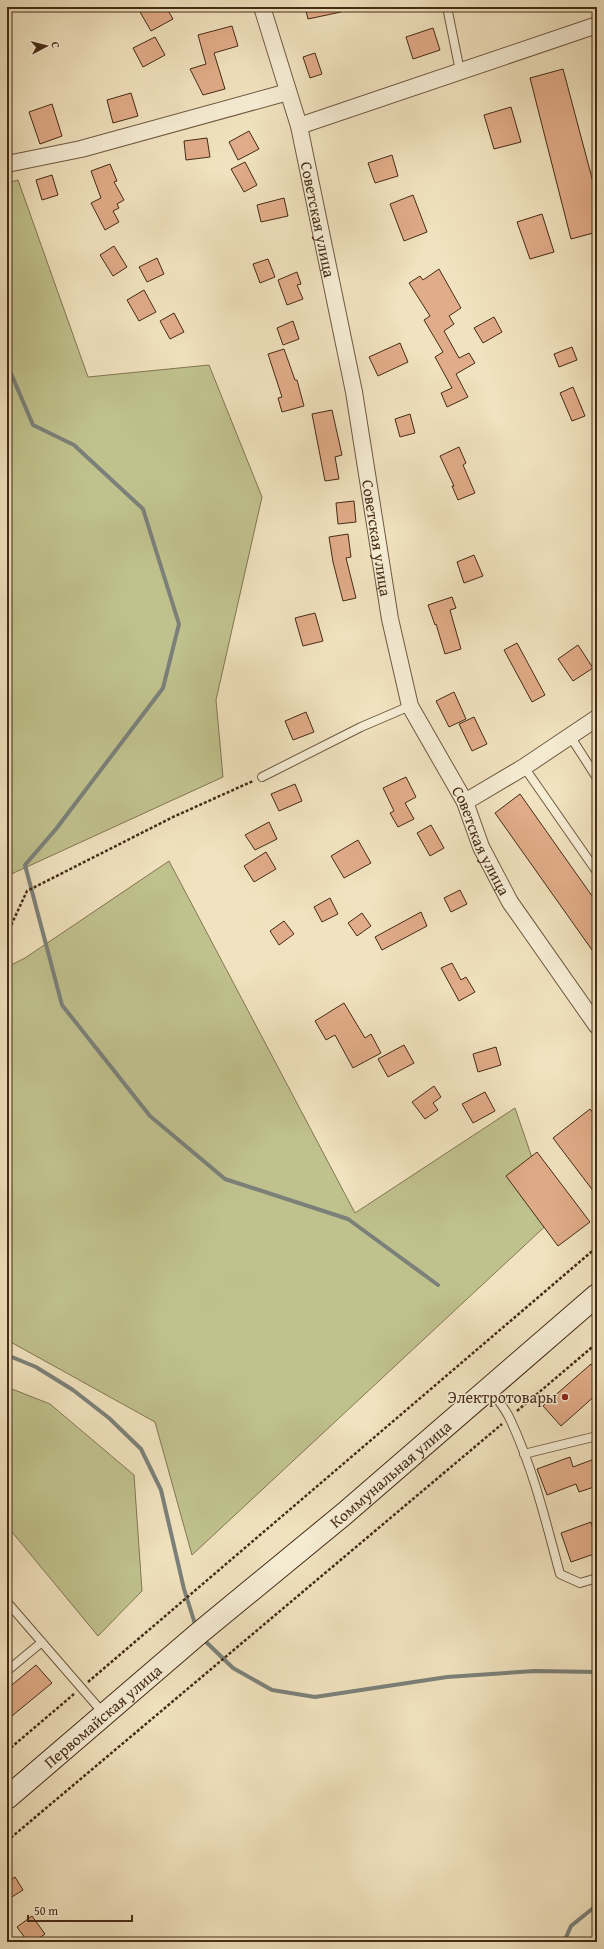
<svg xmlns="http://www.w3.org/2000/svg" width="604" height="1949" font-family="'Gentium Book Plus',serif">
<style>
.green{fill:#c0c28e;stroke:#827652}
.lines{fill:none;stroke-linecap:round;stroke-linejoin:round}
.stream{stroke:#7b817a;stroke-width:4}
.building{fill:#e1ac89;stroke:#452b16}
.lane-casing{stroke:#705940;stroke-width:10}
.street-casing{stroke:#705940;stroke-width:18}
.secondary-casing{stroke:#452b16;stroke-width:24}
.path{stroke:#452b16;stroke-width:2.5;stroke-dasharray:3 2;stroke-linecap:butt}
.lane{stroke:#f6edd5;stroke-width:8}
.street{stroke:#f6edd5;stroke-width:16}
.secondary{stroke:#f6edd5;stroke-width:22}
.poi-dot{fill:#8f2418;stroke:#f6edd5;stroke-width:1.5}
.labels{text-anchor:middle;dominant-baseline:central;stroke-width:3;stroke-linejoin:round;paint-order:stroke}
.street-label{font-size:16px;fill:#452b16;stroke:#f6edd5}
.poi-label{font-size:16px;fill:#452b16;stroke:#f6edd5;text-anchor:end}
</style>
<rect width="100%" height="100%" fill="#f1e3bf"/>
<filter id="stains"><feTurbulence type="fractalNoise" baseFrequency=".005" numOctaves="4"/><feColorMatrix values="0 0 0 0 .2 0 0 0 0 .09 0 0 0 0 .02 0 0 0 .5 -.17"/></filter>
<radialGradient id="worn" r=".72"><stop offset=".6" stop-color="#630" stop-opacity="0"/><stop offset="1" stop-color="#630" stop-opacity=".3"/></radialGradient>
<path class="green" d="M 18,180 L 88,377 L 209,365 L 262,497 L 216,700 L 223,777 L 7,876 L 7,183 Z
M 169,861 L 355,1213 L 515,1108 L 553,1219 L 192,1555 L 155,1422 L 7,1340 L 7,967 L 25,958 Z
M 7,1387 L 50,1404 L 134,1475 L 142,1591 L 98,1636 L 7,1526 Z"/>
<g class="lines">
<path class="stream" d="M 7,364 L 33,425 L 74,445 L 143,509 L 179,624 L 163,688 L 56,829 L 25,865 L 62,1005 L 150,1116 L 225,1179 L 348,1219 L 438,1285
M 7,1355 L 36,1367 L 73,1390 L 109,1418 L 141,1449 L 161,1490 L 184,1589 L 196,1627
M 203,1639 L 233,1668 L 272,1690 L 315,1697 L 447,1677 L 535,1671 L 597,1672
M 564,1942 L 571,1926 L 597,1905"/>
</g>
<path class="building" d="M 149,7 L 166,7 L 173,19 L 151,31 L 140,12 Z
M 305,7 L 340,7 L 341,12 L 308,19 Z
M 232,26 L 238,46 L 214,53 L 225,89 L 203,95 L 190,69 L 206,64 L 198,35 Z
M 433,28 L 440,50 L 413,59 L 406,37 Z
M 155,37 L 165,55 L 143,67 L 133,48 Z
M 315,53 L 322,74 L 310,78 L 303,57 Z
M 563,69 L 597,197 L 597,232 L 571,239 L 530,78 Z
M 131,93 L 138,116 L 113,123 L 107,100 Z
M 52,104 L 62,136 L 40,144 L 29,112 Z
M 511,107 L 521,142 L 494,149 L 484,115 Z
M 249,131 L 259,149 L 238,160 L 229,142 Z
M 207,138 L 210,157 L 186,160 L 184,141 Z
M 392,155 L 398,176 L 375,183 L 368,163 Z
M 245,162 L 257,185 L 244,192 L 231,169 Z
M 110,164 L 117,181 L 114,182 L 124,200 L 117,204 L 119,208 L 113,211 L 119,222 L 105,230 L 91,203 L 101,198 L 91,171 Z
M 52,175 L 58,195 L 42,200 L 36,180 Z
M 413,195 L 427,232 L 404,241 L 390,204 Z
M 284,198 L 288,216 L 261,222 L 257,205 Z
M 542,214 L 554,252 L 530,259 L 517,222 Z
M 114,246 L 127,267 L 113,276 L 100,255 Z
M 157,258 L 164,274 L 147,282 L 139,267 Z
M 268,259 L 275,277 L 260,283 L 253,264 Z
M 439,269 L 461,308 L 449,316 L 454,324 L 444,331 L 459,358 L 469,353 L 475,363 L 456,374 L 468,397 L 447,407 L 441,393 L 452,388 L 435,357 L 443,352 L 424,320 L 430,316 L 409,283 L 420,276 L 423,280 Z
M 297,272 L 301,284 L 297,285 L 303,299 L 287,305 L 278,280 Z
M 144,290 L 156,312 L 139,321 L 127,300 Z
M 174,313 L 184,332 L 170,339 L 160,321 Z
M 494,317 L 502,332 L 483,343 L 474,328 Z
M 293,321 L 299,339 L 283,345 L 277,328 Z
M 400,343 L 408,362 L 378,376 L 369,357 Z
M 572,347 L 577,360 L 559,367 L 554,354 Z
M 284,349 L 295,380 L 297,380 L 304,406 L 282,412 L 278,398 L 282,397 L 268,354 Z
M 573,387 L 585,416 L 572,421 L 560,393 Z
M 332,410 L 342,455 L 335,457 L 339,479 L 325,481 L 312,414 Z
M 410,414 L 415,433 L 400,437 L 395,419 Z
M 459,447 L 466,463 L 463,465 L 475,493 L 458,500 L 452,486 L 454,486 L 440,456 Z
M 354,501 L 356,522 L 338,524 L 336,503 Z
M 348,534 L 351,557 L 346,558 L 356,598 L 343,601 L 333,562 L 329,537 Z
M 474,555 L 483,576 L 464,583 L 457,562 Z
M 452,597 L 456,608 L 450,610 L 461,649 L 445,654 L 436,624 L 435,625 L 428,605 Z
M 315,613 L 323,641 L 303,646 L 295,618 Z
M 517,643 L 545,695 L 532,702 L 504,650 Z
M 578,645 L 593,668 L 573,681 L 558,659 Z
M 454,692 L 466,719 L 449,727 L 436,701 Z
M 306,712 L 314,732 L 293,740 L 285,721 Z
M 474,717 L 487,744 L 472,751 L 459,724 Z
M 406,777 L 416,797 L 405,803 L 414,819 L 398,827 L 390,813 L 394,811 L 383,788 Z
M 295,784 L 302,801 L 279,811 L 271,794 Z
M 520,794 L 597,903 L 597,957 L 495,813 Z
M 269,822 L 277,839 L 255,850 L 245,835 Z
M 431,825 L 444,848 L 430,856 L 417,833 Z
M 358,840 L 371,863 L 344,878 L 331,856 Z
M 266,852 L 276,869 L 254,882 L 244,866 Z
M 460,890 L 467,904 L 451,912 L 444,898 Z
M 330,898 L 338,914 L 322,922 L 314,907 Z
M 421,912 L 427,926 L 382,950 L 375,937 Z
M 362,913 L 371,926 L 357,936 L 348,923 Z
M 284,921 L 294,934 L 279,945 L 270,931 Z
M 452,963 L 461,980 L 466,977 L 475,992 L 459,1001 L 441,968 Z
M 344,1003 L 365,1038 L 371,1034 L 381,1053 L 353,1068 L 335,1035 L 326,1040 L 315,1021 Z
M 404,1045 L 414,1063 L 388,1077 L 378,1059 Z
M 496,1047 L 501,1065 L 478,1072 L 473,1054 Z
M 434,1086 L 441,1097 L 433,1103 L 438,1110 L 425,1119 L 412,1102 Z
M 485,1092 L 495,1111 L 473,1123 L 462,1104 Z
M 590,1109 L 597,1118 L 597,1196 L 553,1138 Z
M 537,1152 L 590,1222 L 558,1246 L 506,1176 Z
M 591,1364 L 597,1371 L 597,1394 L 561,1426 L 543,1406 Z
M 570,1457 L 573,1467 L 597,1458 L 597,1486 L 579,1492 L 576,1484 L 547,1495 L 537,1469 Z
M 591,1522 L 594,1532 L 597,1531 L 597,1553 L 571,1562 L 561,1533 Z
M 36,1665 L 52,1683 L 7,1720 L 7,1689 Z
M 15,1877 L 23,1890 L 7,1900 L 7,1882 Z
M 32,1916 L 45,1934 L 33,1942 L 28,1942 L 17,1927 Z"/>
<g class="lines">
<defs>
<path id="lane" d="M 447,7 L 460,71
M 570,736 L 597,778
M 524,767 L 597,872
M 262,777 L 361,727 L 410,706
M 490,1388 C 496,1398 505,1408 510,1419 C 533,1468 546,1522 560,1574 L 580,1583 L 597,1578
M 524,1454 L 597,1436
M 7,1602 L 104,1714
M 7,1671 L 42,1642"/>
<g id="street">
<path id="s1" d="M 262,7 L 299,126 L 354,392 L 390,619 L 410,706 L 465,802 L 481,847 L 510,902 L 597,1026"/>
<path d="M 299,126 L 597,25"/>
<path d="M 7,164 L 81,149 L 288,92"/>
<path d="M 465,802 L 524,767 L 597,718"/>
</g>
<g id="secondary">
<path id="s2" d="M 7,1798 L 198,1634 L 344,1514 L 597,1295"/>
</g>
</defs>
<use href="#lane" class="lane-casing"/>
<use href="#street" class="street-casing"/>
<use href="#secondary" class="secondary-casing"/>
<path class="path" d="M 7,934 L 27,891 L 173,817 L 253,781
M 517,1411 L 597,1343
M 88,1682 L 597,1247
M 7,1751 L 74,1694
M 7,1841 L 502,1424"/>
<use href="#lane" class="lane"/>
<use href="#street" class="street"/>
<use href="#secondary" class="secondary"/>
</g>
<circle class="poi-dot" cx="565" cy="1397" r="4"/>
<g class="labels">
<g class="street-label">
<text stroke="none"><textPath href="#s1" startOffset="220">Советская улица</textPath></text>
<text stroke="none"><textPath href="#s1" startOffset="544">Советская улица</textPath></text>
<text stroke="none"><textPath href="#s1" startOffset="868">Советская улица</textPath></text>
<text stroke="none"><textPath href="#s2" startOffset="502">Коммунальная улица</textPath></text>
<text stroke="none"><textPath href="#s2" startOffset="126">Первомайская улица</textPath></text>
</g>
<g class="poi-label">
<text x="557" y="1397">Электротовары</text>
</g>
</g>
<rect width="604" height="1949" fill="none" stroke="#f1e3bf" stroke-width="24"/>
<rect x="8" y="8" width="588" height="1933" fill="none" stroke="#452b16" stroke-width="2"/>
<rect x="12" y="12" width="580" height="1925" fill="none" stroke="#452b16"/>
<g transform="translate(46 46) rotate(83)" stroke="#f6edd5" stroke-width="3" paint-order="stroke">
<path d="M0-3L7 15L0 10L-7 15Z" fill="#452b16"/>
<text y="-6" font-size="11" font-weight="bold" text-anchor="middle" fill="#452b16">С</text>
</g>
<path d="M28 1915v6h104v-6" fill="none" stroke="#452b16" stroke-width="2"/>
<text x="34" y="1915" font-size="12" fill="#452b16" stroke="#f6edd5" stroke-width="3" paint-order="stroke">50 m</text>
<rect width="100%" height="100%" filter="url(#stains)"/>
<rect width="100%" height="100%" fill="url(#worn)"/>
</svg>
